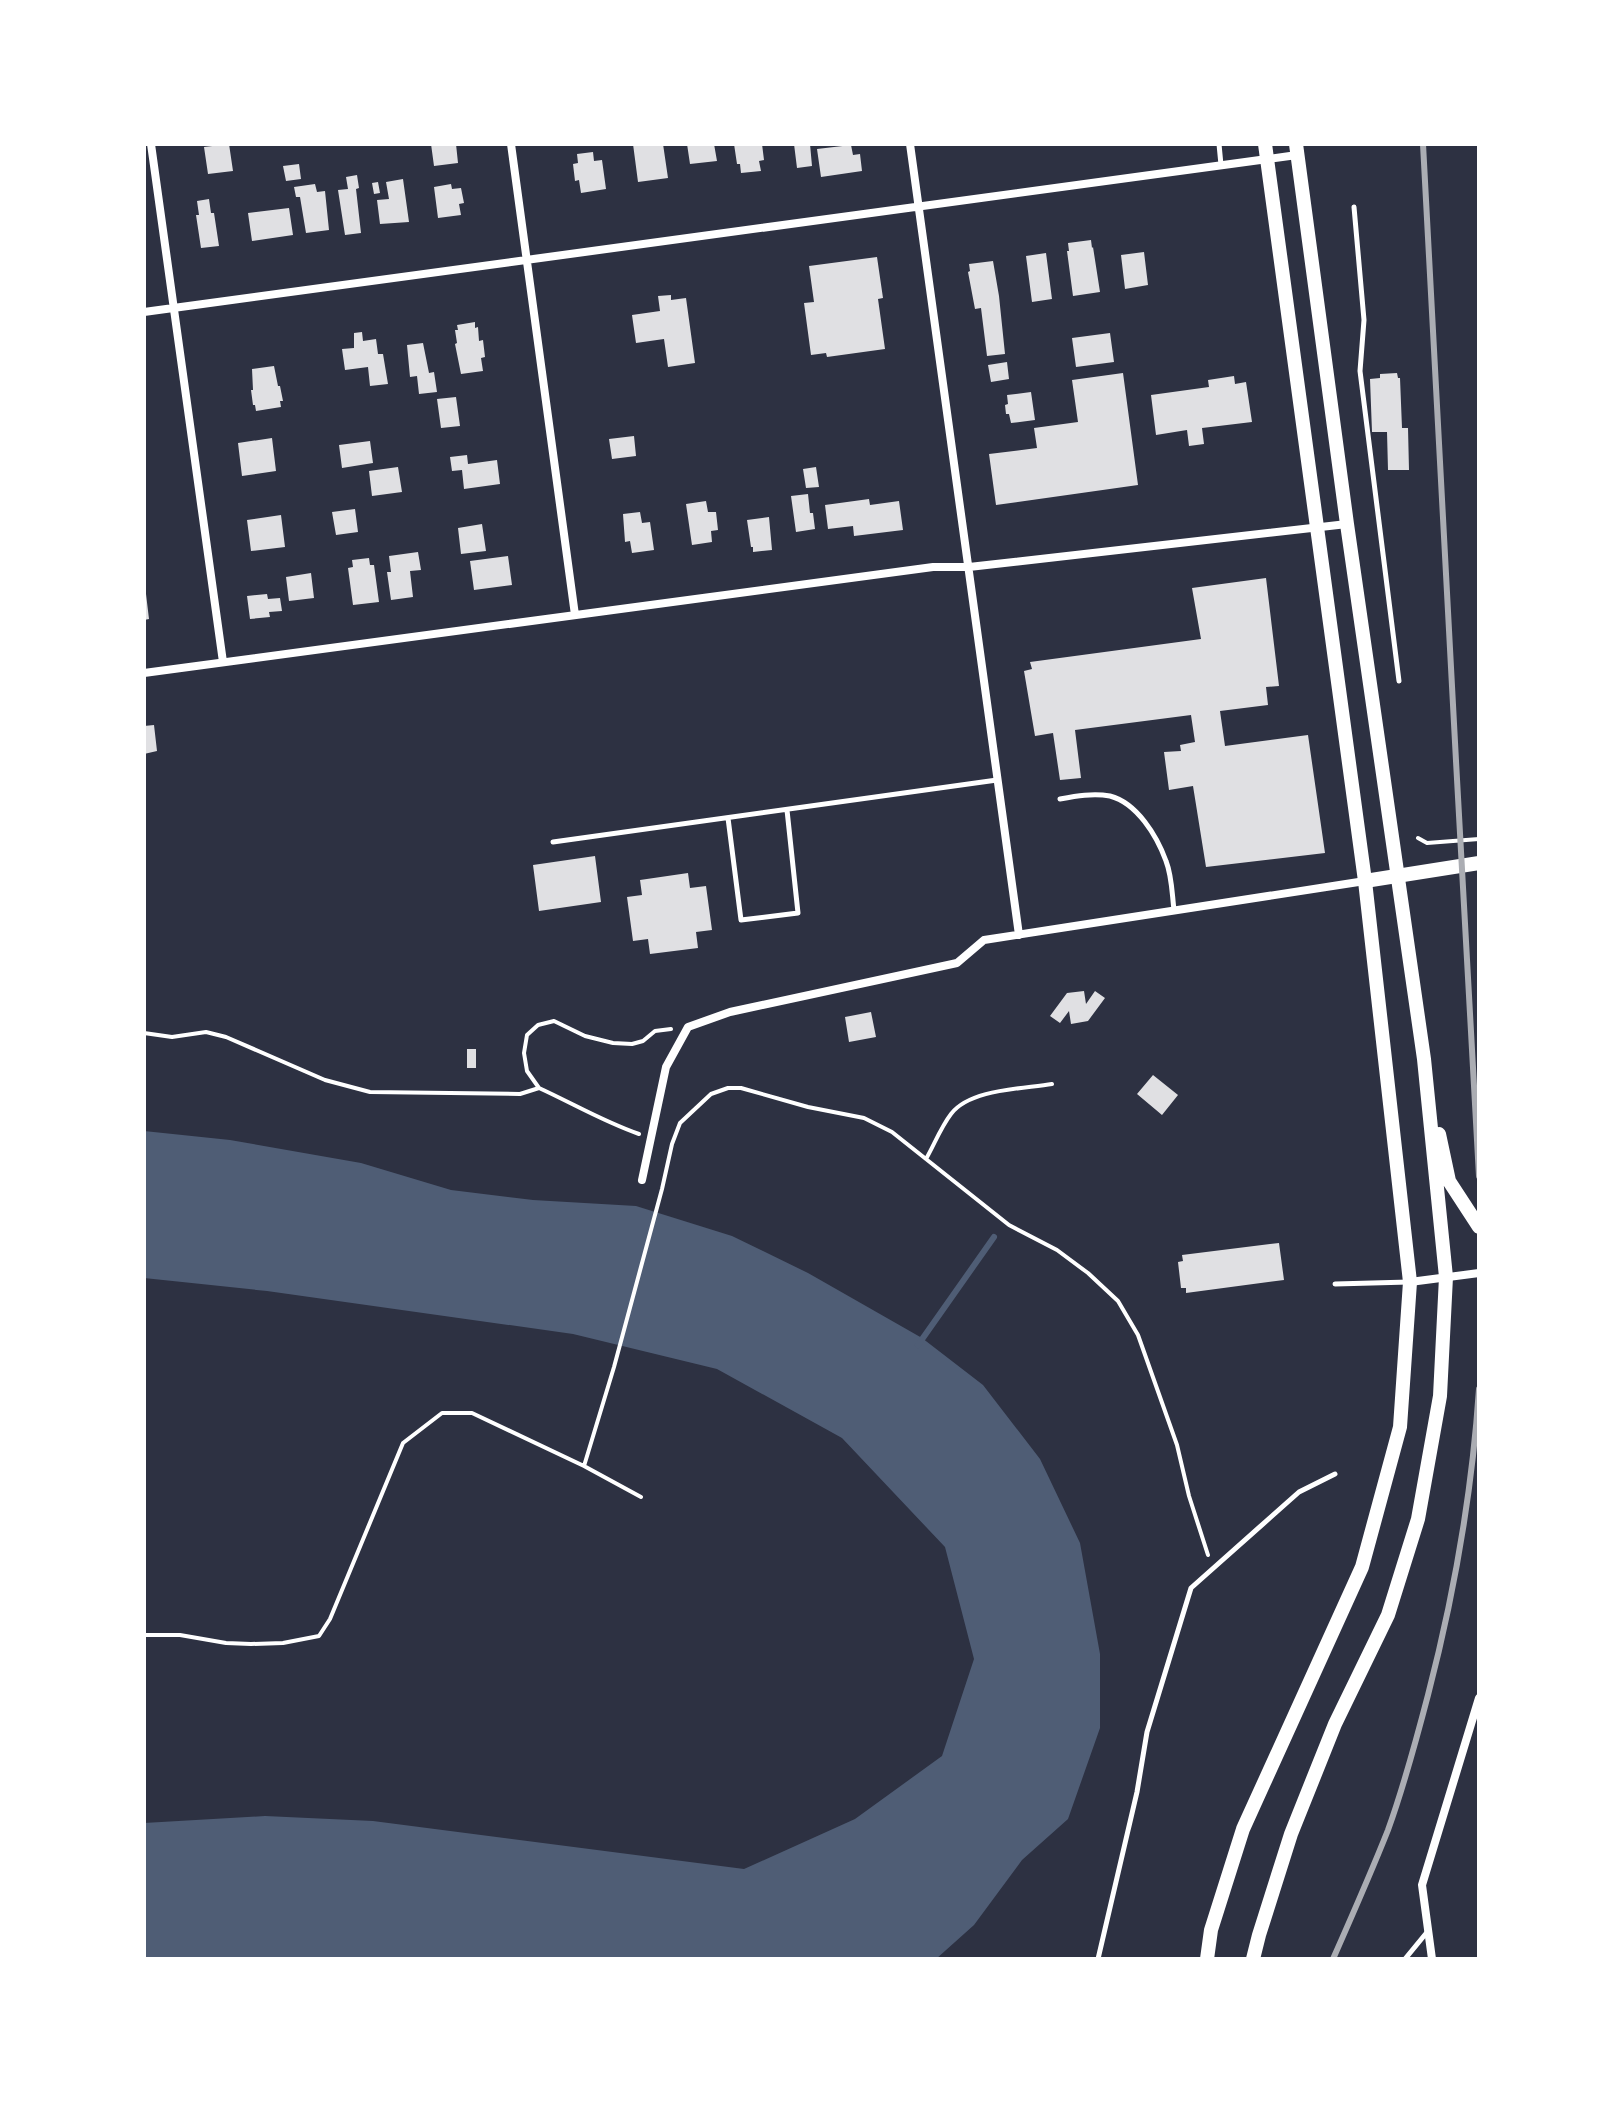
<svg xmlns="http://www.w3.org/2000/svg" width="1623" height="2103" font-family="Lato,sans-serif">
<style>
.water{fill:#4f5d75}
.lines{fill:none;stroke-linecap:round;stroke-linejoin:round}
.stream{stroke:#4f5d75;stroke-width:6}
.building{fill:#e0e0e3}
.path{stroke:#fff;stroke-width:4}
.service{stroke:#fff;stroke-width:5}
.minor{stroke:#fff;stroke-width:8}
.tertiary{stroke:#fff;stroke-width:14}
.secondary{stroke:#fff;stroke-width:14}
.rail{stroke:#abadb3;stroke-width:6}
</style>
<rect width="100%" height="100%" fill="#2d3142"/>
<path class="water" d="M 144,1131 L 230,1140 L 361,1163 L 451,1190 L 533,1200 L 636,1206 L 732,1236 L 808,1273 L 922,1338 L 983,1385 L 1040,1459 L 1080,1543 L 1100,1654 L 1100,1728 L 1068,1819 L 1022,1860 L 974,1925 L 936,1959 L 144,1959 L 144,1823 L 265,1816 L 373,1821 L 744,1869 L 855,1819 L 942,1756 L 974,1659 L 945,1547 L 842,1438 L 717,1369 L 573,1334 L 267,1291 L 144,1278 Z"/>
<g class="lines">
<path class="stream" d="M 918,1345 L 994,1237"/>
</g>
<path class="building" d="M 229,144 L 233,171 L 208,174 L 204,147 Z
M 431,144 L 456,144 L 458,163 L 434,166 Z
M 633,144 L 663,144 L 668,178 L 638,182 Z
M 687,144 L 714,144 L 717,161 L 690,164 Z
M 734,144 L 762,144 L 764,160 L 759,161 L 761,171 L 741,173 L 740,164 L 737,164 Z
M 794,144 L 810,144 L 812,166 L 797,168 Z
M 851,145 L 853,155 L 860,154 L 862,171 L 821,177 L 817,149 Z
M 593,152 L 594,161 L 602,160 L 606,189 L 581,193 L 579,180 L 575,181 L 573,164 L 578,163 L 577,154 Z
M 299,164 L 301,179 L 286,181 L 283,166 Z
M 357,175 L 359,188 L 356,189 L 361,233 L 345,235 L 338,190 L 348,189 L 346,177 Z
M 403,179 L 409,222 L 380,224 L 377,200 L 389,199 L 386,182 Z
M 378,182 L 380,193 L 374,194 L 372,183 Z
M 315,184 L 317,192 L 325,191 L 329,230 L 306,233 L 300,197 L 296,197 L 294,187 Z
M 451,184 L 452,189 L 461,188 L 464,203 L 459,204 L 461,215 L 438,218 L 434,187 Z
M 209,199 L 211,213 L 214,213 L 219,246 L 201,248 L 196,215 L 199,215 L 197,201 Z
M 289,208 L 293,235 L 252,241 L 248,213 Z
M 1091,240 L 1092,248 L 1093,247 L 1100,292 L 1073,296 L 1067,251 L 1069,251 L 1068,243 Z
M 1144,252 L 1148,285 L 1125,289 L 1121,255 Z
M 1046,253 L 1052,299 L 1032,302 L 1026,256 Z
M 877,257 L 883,298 L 878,299 L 885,349 L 827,357 L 826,353 L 811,355 L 804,303 L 814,302 L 809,266 Z
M 993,261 L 999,296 L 1005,354 L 987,356 L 981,308 L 975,309 L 968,272 L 970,271 L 969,264 Z
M 671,295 L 671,300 L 686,298 L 695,363 L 668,367 L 664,339 L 636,343 L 632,315 L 660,311 L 658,296 Z
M 475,322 L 475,328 L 478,327 L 479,341 L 483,340 L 485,357 L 481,358 L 483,371 L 461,374 L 455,344 L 457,343 L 455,330 L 458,330 L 457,325 Z
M 362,332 L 363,341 L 376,339 L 378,354 L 383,354 L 388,384 L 370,386 L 368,367 L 345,370 L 342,349 L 354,348 L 354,333 Z
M 1110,333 L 1114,362 L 1076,367 L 1072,338 Z
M 423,343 L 429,373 L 434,372 L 437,392 L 419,394 L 417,376 L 410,377 L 407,345 Z
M 1007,362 L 1009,379 L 991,382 L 988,365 Z
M 274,366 L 278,386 L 280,386 L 283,401 L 280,401 L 281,407 L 256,411 L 255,405 L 253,405 L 251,390 L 253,390 L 252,369 Z
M 1123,373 L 1138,485 L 996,505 L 989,454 L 1037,448 L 1034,428 L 1078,422 L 1072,380 Z
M 1397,373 L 1398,378 L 1400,378 L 1402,428 L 1408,428 L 1409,470 L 1388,470 L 1387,432 L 1372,432 L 1370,379 L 1380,378 L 1380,374 Z
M 1234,376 L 1235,384 L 1246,382 L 1252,422 L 1202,428 L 1204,444 L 1189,446 L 1187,430 L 1156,435 L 1151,395 L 1209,387 L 1208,380 Z
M 1031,392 L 1035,420 L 1011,423 L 1009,414 L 1006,414 L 1005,405 L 1008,404 L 1007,395 Z
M 456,397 L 460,426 L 441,428 L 437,399 Z
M 634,436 L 636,456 L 612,459 L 609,439 Z
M 272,438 L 276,471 L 242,476 L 238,443 Z
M 370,441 L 373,463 L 342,468 L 339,445 Z
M 467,455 L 468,464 L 497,460 L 500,484 L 464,489 L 462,470 L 452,471 L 450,457 Z
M 398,467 L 402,492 L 372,496 L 369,471 Z
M 816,467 L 819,487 L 806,488 L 803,469 Z
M 808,494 L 810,513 L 813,513 L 815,529 L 796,532 L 791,496 Z
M 869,499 L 870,505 L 899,501 L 903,530 L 854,536 L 853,526 L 828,529 L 825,505 Z
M 706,501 L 708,512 L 716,512 L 718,530 L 711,531 L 712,542 L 692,545 L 686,504 Z
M 355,509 L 358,532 L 336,535 L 332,512 Z
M 640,512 L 642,523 L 650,522 L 654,550 L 632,553 L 630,541 L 625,542 L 623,514 Z
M 281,515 L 285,547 L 251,551 L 247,520 Z
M 769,517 L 772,550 L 753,552 L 753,547 L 751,547 L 747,520 Z
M 482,524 L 486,551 L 461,554 L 458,528 Z
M 418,552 L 421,570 L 410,571 L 413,597 L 391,600 L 387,572 L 391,572 L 389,556 Z
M 508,556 L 512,585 L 474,590 L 470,561 Z
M 369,558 L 370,565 L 374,565 L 379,602 L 353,605 L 348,568 L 353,567 L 352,560 Z
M 311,573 L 314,598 L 289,601 L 286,577 Z
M 1266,578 L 1279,686 L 1266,687 L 1268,705 L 1220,711 L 1225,746 L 1308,735 L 1325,853 L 1206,867 L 1193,786 L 1169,790 L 1164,752 L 1181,751 L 1180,745 L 1195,742 L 1191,715 L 1075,730 L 1081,778 L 1060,780 L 1053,733 L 1035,736 L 1024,671 L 1032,669 L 1030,662 L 1201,639 L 1192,588 Z
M 144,594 L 146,594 L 149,619 L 144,620 Z
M 267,594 L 268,599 L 280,598 L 282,611 L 269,612 L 270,617 L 250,619 L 247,596 Z
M 154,725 L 157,751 L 144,754 L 144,726 Z
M 595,856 L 601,902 L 539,911 L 533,865 Z
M 688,873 L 690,888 L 706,886 L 712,930 L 696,932 L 698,948 L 650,954 L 648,939 L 633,941 L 627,897 L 642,895 L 640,880 Z
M 1084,991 L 1086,1004 L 1095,991 L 1105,998 L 1088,1021 L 1071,1024 L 1069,1011 L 1060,1023 L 1050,1016 L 1067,993 Z
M 871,1012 L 876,1037 L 849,1042 L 845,1017 Z
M 467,1049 L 476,1049 L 476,1068 L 467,1068 Z
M 1153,1075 L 1178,1095 L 1162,1115 L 1137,1094 Z
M 1279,1243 L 1284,1280 L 1186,1293 L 1186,1288 L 1181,1288 L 1178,1262 L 1183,1261 L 1182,1255 Z"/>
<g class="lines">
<path class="path" d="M 1418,838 L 1427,843 L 1479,839
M 144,1033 L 172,1037 L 206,1032 L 226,1037 L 325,1080 L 370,1092 L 520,1094 L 539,1088 C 572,1103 604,1122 639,1134
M 539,1088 L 527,1071 L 524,1053 L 527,1035 L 538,1025 L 554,1021 L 585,1036 L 613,1043 L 632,1044 L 643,1041 L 655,1031 L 671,1029
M 926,1159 C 934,1145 941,1127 951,1114 C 970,1089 1022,1089 1052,1084
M 584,1466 L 614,1367 L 662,1189 L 672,1144 L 680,1123 L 711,1094 L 728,1088 L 741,1088 L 808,1107 L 864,1118 L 892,1132 L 1009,1225 L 1057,1250 L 1088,1273 L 1118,1301 L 1138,1335 L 1177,1445 L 1189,1496 L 1208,1555
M 144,1635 L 180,1635 L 226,1643 L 251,1644 L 283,1643 L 319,1636 L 330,1619 L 403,1443 L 442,1413 L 472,1413 L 584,1466 L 641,1497"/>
<path class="service" d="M 1219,144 L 1221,165
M 1354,207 L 1364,320 L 1360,371 L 1399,681
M 1060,799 C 1076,796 1093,793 1110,796 C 1137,803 1157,836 1166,861 C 1172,876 1172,894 1174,910
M 728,818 L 741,920 L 798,913 L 787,810
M 553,842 L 997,780
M 1335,1284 L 1409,1282
M 1098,1959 L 1137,1792 L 1147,1732 L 1191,1588 L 1299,1492 L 1335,1474
M 1405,1959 L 1428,1931"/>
<path class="minor" d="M 151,144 L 223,662
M 511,144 L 575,615
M 910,144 L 1019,935
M 144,312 L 1297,155
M 144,673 L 933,567 L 969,567 L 1347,524
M 642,1180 L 666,1067 L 688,1027 L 730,1012 L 957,963 L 984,940 L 1365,881
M 1410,1282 L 1479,1273
M 1432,1959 L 1422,1885 L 1479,1698"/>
<path class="tertiary" d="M 1365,881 L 1479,863"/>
<path class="secondary" d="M 1439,1134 L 1449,1181 L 1479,1227
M 1207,1959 L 1211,1930 L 1243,1829 L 1362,1567 L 1400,1427 L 1410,1282 L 1365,881 L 1265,144
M 1253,1959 L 1259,1935 L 1291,1834 L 1335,1724 L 1388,1615 L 1418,1519 L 1440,1396 L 1446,1277 L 1424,1059 L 1347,524 L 1296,144"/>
<path class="rail" d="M 1423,144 C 1439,488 1461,832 1479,1176
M 1333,1959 C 1352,1916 1371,1873 1388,1830 C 1404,1786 1416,1741 1428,1695 C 1454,1595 1472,1493 1479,1389"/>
</g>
<rect width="1623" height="2103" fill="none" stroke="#ffffff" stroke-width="292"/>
</svg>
